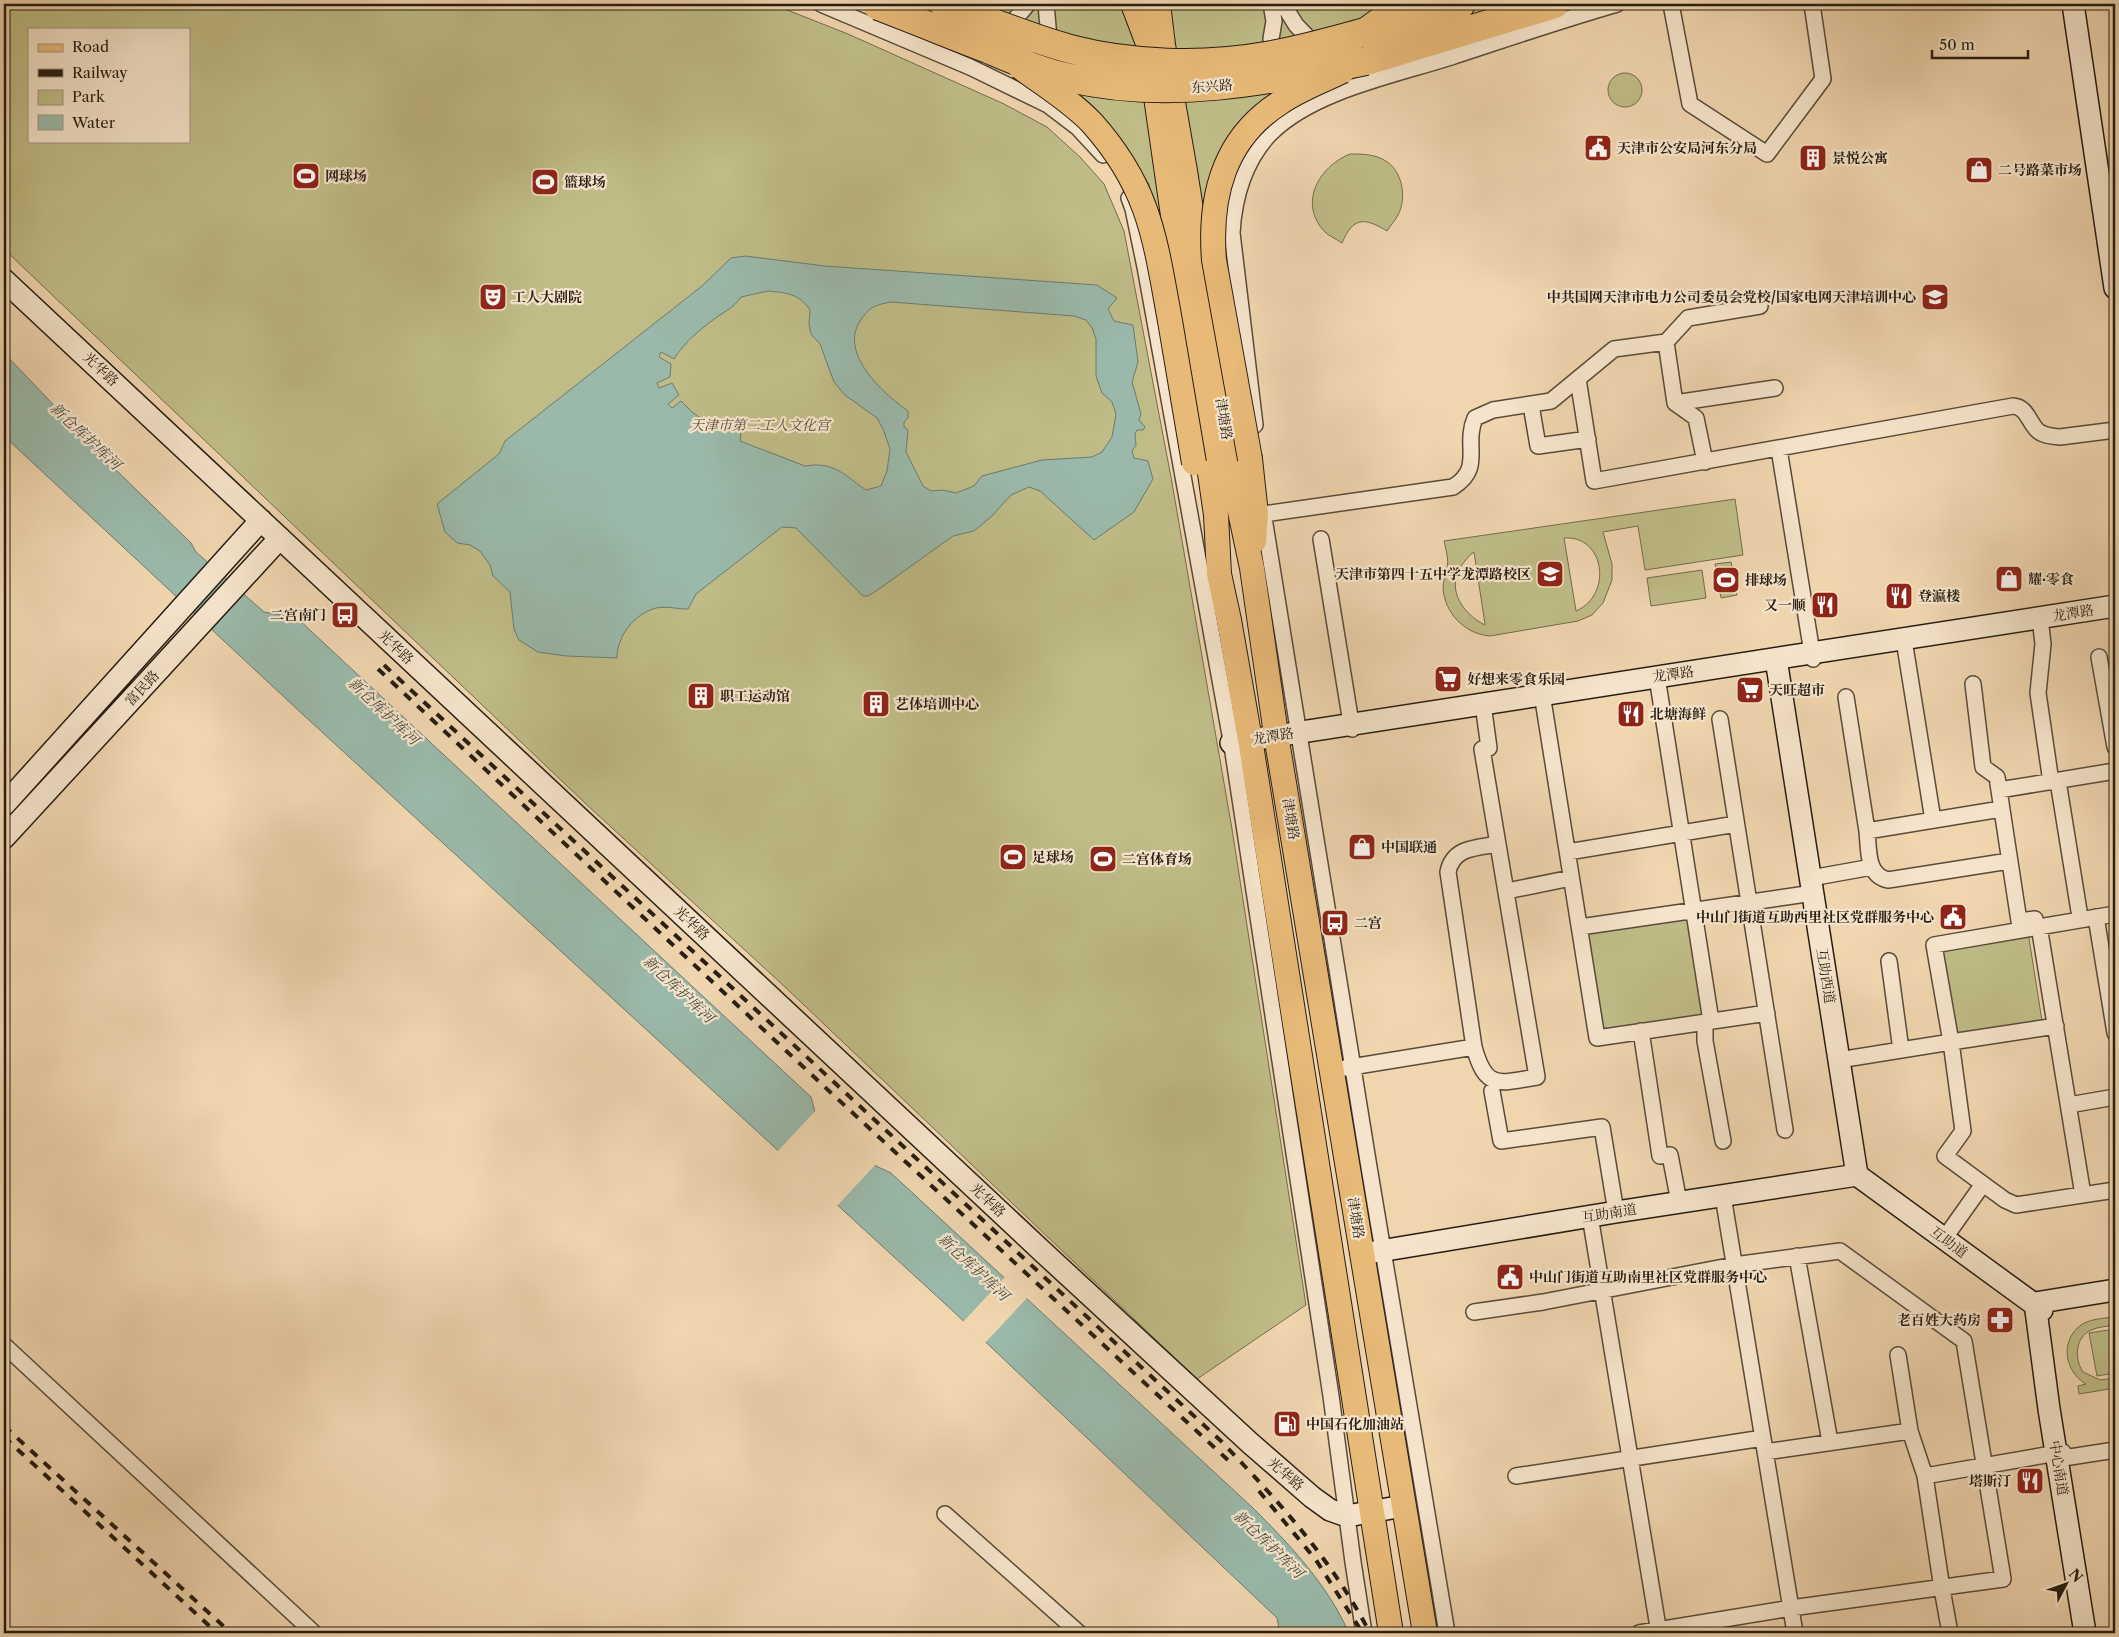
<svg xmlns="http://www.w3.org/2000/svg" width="2119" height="1637" font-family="'Libre Caslon Text','Noto Serif SC',serif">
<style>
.green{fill:#bfbc87;stroke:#726c4d;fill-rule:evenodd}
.water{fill:#9ab9aa;stroke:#6c7b6e;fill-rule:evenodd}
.pier{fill:#f0d5af}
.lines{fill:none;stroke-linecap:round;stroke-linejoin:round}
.street-casing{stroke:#584b3a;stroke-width:18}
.secondary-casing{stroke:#261d13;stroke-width:24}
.primary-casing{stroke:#261d13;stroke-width:26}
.highway-casing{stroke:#261d13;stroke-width:30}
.street{stroke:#f5e4cb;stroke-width:15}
.secondary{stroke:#f5e4cb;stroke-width:21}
.primary{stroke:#e8ba78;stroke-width:24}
.highway{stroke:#e8ba78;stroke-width:28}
.rail{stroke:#261d13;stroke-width:4;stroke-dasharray:9 9;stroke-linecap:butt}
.primary-bridge-casing{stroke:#261d13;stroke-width:26;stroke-linecap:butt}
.highway-bridge-casing{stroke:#261d13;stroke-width:30;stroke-linecap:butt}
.primary-bridge{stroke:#e8ba78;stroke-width:24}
.highway-bridge{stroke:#e8ba78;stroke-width:28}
.labels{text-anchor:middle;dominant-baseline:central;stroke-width:4.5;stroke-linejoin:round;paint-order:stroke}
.street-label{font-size:14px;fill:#261d13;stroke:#f5e4cb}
.poi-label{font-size:14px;font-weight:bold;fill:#261d13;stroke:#f5e4cb;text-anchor:start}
.park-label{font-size:14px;font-style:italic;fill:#544d36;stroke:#f5e4cb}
.water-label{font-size:15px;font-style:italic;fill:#494c40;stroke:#f5e4cb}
</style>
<rect width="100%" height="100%" fill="#f0d5af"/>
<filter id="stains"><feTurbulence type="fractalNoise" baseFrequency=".004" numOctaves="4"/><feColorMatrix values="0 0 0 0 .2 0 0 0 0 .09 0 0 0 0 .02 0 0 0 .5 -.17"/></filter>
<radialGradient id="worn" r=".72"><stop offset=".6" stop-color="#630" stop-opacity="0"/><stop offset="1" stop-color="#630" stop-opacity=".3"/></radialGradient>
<path class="green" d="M 4,4 L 772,4 L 848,34 L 1004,104 L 1047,127 L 1080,157 L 1104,184 L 1124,231 L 1171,477 L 1232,829 L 1306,1305 L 1197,1379 L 784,986 L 586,804 L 4,249 ZM 29,29 L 189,29 L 189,141 L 29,141 Z
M 973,4 L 1538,4 L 1367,58 L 1244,151 L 1168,284 L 1149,184 L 1102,117 Z
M1608 90a17 17 0 1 1 34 0a17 17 0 1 1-34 0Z
M 1350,154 C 1361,154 1374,154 1384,160 C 1403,170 1407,198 1398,215 C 1395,221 1390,226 1387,231 C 1364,217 1353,217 1342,243 C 1336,239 1329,236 1325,232 C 1298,204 1318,167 1350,154 Z
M 1735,499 L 1743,555 L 1645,570 L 1638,526 L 1603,532 L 1612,564 L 1612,580 L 1603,603 L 1592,615 L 1578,621 L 1490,636 C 1465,634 1444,613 1443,587 C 1443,581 1446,575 1447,568 C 1449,560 1446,550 1444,541 ZM 1564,538 C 1605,535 1613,595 1576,611 ZM 1474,552 L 1485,624 L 1485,625 C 1463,614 1446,590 1461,566 C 1465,561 1469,555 1474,552 Z
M 1731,562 L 1737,595 L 1721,598 L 1715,564 Z
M 1702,570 L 1706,598 L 1651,606 L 1647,578 Z
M 1691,916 L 1707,1015 L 1603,1032 L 1587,933 Z
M 2028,932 L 2042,1021 L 1955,1034 L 1942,945 Z
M 2115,1317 L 2115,1325 C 2108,1326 2098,1327 2091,1330 C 2075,1338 2074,1358 2083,1372 L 2100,1380 L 2115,1378 L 2115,1388 L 2079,1394 L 2078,1386 L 2086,1384 C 2065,1372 2059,1341 2081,1325 C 2090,1319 2104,1318 2115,1317 Z
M 2115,1329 L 2115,1373 L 2097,1376 L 2089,1333 Z"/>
<path class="water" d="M 745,256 L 825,266 L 1097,285 L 1117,298 L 1108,309 L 1114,321 L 1133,325 L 1138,362 L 1132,382 L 1141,414 L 1139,420 L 1145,427 L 1143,430 L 1137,430 L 1135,434 L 1136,445 L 1132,451 L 1134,458 L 1148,461 L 1153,479 L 1134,512 L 1094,540 L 1040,491 L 1029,487 L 1011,495 L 992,516 L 974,531 L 953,536 L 879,589 L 868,596 L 863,596 L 796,528 L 782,527 L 696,594 L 688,609 C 677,609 667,606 656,608 C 634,614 617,636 617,658 L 567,656 L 538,652 L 519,640 L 514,629 L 510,592 L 493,576 L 490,565 L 480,551 L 470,545 L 457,543 L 445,532 L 437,504 L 499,454 L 505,441 L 702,286 L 731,258 ZM 768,291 C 786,293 799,293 810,310 L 809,324 L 811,334 L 820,344 L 834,382 L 845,395 L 877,418 L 883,429 L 890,449 L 887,471 L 881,486 L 866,490 C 844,475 834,461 805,466 L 740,441 L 741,433 L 721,422 L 715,428 L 692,412 L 681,401 L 672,408 L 668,404 L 679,395 L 672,383 L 659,388 L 657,383 L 670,377 L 671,364 L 659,357 L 661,352 L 674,359 C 684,342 704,326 720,315 C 729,309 735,306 741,297 ZM 891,302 L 1074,316 L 1086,320 L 1092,328 L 1096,339 L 1096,376 L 1102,393 L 1112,402 L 1116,414 L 1112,437 L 1102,452 L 1092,457 L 1042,460 L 982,476 L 974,486 L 956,493 L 943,490 L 931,491 L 923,486 L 906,452 L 908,430 L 904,427 L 904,422 L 908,418 L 908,411 C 883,393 839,354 860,321 C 869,307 875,305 891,302 Z
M 4,353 L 112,466 L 191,543 L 196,552 L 264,612 L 297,618 L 811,1097 L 815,1112 L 874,1165 L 891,1173 L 1253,1508 C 1291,1546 1327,1584 1349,1633 L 1280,1633 L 1277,1618 L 954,1312 L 298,710 L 4,436 Z"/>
<path class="pier" d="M 817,1109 L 876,1164 L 836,1207 L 777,1152 Z
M 1006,1276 L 1028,1297 L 984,1344 L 962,1323 Z"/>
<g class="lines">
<defs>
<path id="street" d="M 821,4 L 970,67 L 1048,105 L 1077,127 L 1103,155
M 1046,4 L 1049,38 L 1049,79
M 1271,4 L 1274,21 L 1271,39 L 1274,62
M 1283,4 L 1296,25 L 1319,49
M 1671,4 L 1690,104 L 1767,154 L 1823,79 L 1812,4
M 1005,31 L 1028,4
M 1129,198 L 1133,209 L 1145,267 L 1232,746 L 1331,1396 L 1353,1562 L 1364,1633
M 1666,342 L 1675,403 L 1775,388
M 1578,379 L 1594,481 L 2013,406 C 2027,407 2028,421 2037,430 C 2043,436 2052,436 2060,437 L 2115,430
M 1675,403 L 1696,418 L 1705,462
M 1531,405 L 1538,446 L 1588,439
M 1255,425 L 1232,233 C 1234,197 1245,159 1271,133 C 1313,91 1395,75 1451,57 C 1506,39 1561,20 1617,4
M 1779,449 L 1813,659
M 1256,512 L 1264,514 L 1453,487 C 1484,468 1463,446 1475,418 L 1493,410 L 1551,401 L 1614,349 L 1666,342 L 1688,318 L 1760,306
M 1263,512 L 1369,1167 L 1447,1633
M 1321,539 L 1352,729
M 2040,618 L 2043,644 L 2038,693 L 2051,782
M 1904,640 L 1933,820
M 2099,657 L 2115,747
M 1657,677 L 1711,1021
M 1973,684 L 1983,767 L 1997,777 L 2019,921 L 2035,919
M 1542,694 L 1597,1038 L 1767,1013
M 1846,697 L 1867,831 L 2001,809
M 1483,704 L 1489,748 L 1482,749 L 1537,1077 C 1500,1083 1486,1091 1474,1047 L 1448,872 C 1453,847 1476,848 1498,844
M 1720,719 L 1785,1130
M 2058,781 L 2079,911
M 1999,790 L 2115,771
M 1867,831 C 1869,849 1866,875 1888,880 L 2009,861
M 1568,852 L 1736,824
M 1811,878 L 1872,867
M 1507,891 L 1571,878
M 2096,917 L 2115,1033
M 2039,926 L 2083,1195
M 1580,927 L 1813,893
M 1889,961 L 1901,1050 L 1951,1042 L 1963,1131 L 1945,1156 L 1983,1184 L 1944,1239
M 1705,1022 L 1705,1041 L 1723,1141
M 2056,1026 L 1951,1042 L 1934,945 L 2115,914
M 1641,1031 L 1660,1156 L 1670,1155 L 1679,1202
M 1839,1060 L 1901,1050
M 1345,1068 L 1474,1047
M 1492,1091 L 1501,1141 L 1602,1127 L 1616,1212
M 2069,1105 L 2115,1097
M 1983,1184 L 2005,1200 L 2016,1205 L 2115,1190
M 1723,1196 L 1795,1633
M 1590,1216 L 1659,1633
M 1797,1256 L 1830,1442
M 1474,1312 L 1543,1302 L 1734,1265 L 1840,1251 L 1964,1341 L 2003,1579 L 1791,1608 L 1639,1633
M 4,1345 L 314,1633
M 1898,1355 L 1910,1431 L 1925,1476 L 1942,1589 L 1950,1633
M 1765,1452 L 1910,1431
M 2057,1459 L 2115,1450
M 1516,1476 L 1763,1438
M 1925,1476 L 2063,1452
M 945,1514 L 1079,1633"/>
<path id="secondary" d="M 2073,4 L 2115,288
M 4,280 L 1044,1253 L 1250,1443 L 1312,1497 L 1330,1510 L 1347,1516 L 1403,1506
M 1776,659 L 1857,1175
M 1231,743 L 2115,606
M 4,805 L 261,520
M 4,838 L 280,538
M 1857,1175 L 2042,1310
M 1362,1254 L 1616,1212 L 1857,1175
M 2035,1303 L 2049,1409 L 2085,1633
M 2035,1303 L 2115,1290"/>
<path id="primary" d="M 1133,4 L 1149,46
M 1158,4 L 1163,45 L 1185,171 L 1235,488 L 1252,568 L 1277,741 L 1425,1633
M 1368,28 L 1401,4
M 1155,90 L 1216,515 L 1219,574 L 1229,620 L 1251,745 L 1391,1633
M 1250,459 L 1256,514 L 1254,541"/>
<path id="highway" d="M 1358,34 L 1461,4
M 1366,61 L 1555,4"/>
</defs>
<use href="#street" class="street-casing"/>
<use href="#secondary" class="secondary-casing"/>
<use href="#primary" class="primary-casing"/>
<use href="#highway" class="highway-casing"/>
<use href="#street" class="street"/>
<use href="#secondary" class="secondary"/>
<use href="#primary" class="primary"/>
<use href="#highway" class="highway"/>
<path class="rail" d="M 384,665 L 1221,1441 C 1278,1501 1331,1558 1370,1633
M 378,669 L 828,1090 L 1229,1461
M 4,1426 L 231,1633
M 4,1437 L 217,1633
M 1259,1491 L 1316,1560 L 1362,1632"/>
<defs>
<path id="primary-bridge" d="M 1020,67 C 1044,85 1071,101 1092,123 C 1150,188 1155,239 1170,321 C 1178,368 1186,416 1194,463
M 1250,459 L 1214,260 C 1209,196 1224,138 1281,102 C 1300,89 1322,81 1343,71"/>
<path id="highway-bridge" d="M 944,4 C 986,20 1027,37 1070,49 C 1131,65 1203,67 1266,56 C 1297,51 1328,42 1358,34
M 878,6 C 915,20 951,35 988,49 C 1014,60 1041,72 1070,78 C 1169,101 1267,81 1366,61"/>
</defs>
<use href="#primary-bridge" class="primary-bridge-casing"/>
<use href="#highway-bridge" class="highway-bridge-casing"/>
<use href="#primary-bridge" class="primary-bridge"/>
<use href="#highway-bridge" class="highway-bridge"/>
</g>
<defs>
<symbol id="civic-square" viewBox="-11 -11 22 22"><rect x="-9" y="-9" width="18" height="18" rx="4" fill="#8f2418" stroke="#f5e4cb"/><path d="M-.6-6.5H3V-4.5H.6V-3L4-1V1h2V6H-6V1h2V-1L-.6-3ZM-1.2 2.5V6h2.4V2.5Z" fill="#fff"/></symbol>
<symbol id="building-square" viewBox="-11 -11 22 22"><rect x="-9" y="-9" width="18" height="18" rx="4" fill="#8f2418" stroke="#f5e4cb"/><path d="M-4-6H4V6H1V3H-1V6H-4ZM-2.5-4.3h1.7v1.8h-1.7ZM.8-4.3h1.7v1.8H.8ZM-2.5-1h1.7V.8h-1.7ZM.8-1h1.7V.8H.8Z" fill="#fff"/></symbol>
<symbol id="shop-square" viewBox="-11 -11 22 22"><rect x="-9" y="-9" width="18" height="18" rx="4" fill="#8f2418" stroke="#f5e4cb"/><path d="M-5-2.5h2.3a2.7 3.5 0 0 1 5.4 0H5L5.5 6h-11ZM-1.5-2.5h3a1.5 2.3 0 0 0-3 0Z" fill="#fff"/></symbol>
<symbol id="stadium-square" viewBox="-11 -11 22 22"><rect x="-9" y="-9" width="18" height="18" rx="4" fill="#8f2418" stroke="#f5e4cb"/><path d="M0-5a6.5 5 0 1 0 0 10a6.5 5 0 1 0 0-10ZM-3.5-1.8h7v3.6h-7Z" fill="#fff"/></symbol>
<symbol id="theatre-square" viewBox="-11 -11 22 22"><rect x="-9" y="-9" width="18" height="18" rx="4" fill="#8f2418" stroke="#f5e4cb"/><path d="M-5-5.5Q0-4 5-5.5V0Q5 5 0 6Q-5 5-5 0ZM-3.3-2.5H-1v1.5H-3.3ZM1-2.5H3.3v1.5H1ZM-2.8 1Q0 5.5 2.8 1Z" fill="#fff"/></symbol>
<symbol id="school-square" viewBox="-11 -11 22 22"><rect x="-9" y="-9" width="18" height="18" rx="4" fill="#8f2418" stroke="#f5e4cb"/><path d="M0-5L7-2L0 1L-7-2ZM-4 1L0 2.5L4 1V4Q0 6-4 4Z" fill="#fff"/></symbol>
<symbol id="restaurant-square" viewBox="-11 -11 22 22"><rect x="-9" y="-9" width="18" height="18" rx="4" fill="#8f2418" stroke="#f5e4cb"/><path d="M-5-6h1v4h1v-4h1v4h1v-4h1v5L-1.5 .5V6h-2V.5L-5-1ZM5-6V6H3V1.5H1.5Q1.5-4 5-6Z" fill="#fff"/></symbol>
<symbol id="bus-square" viewBox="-11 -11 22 22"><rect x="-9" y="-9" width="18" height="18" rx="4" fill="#8f2418" stroke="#f5e4cb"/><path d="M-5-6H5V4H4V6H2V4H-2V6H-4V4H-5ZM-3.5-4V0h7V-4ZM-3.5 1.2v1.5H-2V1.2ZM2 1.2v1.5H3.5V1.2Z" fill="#fff"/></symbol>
<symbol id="supermarket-square" viewBox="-11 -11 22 22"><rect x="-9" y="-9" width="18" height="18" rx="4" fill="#8f2418" stroke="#f5e4cb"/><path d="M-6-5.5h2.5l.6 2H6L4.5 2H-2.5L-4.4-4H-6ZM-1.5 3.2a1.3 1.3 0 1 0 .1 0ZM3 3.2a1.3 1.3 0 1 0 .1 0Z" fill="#fff"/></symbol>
<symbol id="pharmacy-square" viewBox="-11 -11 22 22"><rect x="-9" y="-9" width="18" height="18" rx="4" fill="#8f2418" stroke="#f5e4cb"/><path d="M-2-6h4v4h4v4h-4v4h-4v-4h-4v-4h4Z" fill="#fff"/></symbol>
<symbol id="fuel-square" viewBox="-11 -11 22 22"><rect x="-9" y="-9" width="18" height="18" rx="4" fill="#8f2418" stroke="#f5e4cb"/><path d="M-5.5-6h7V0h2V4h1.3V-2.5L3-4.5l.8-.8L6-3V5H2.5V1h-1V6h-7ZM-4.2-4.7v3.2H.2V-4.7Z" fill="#fff"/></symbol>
</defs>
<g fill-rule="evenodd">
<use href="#civic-square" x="1582" y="132" width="32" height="32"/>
<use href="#building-square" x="1797" y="142" width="32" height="32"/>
<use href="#shop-square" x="1963" y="154" width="32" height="32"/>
<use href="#stadium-square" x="290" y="160" width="32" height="32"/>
<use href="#stadium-square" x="529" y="166" width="32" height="32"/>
<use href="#theatre-square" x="477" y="281" width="32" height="32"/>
<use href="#school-square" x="1919" y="281" width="32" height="32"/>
<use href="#school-square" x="1534" y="558" width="32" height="32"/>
<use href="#shop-square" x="1993" y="563" width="32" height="32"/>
<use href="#stadium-square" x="1710" y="564" width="32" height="32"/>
<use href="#restaurant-square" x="1883" y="580" width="32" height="32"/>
<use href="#restaurant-square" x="1809" y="589" width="32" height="32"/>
<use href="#bus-square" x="329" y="599" width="32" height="32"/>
<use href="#supermarket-square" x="1432" y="663" width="32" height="32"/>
<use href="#supermarket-square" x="1734" y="674" width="32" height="32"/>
<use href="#building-square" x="685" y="680" width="32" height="32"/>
<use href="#building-square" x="860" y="688" width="32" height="32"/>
<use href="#restaurant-square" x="1615" y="698" width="32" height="32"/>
<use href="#shop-square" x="1346" y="831" width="32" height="32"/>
<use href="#stadium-square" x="997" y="841" width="32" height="32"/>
<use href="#stadium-square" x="1087" y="843" width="32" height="32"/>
<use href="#civic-square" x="1937" y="901" width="32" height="32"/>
<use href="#bus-square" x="1319" y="907" width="32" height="32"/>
<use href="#civic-square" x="1494" y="1261" width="32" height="32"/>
<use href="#pharmacy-square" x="1984" y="1304" width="32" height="32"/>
<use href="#fuel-square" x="1271" y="1408" width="32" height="32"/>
<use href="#restaurant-square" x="2014" y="1465" width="32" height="32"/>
</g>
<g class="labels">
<g class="street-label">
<text transform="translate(1212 86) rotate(-4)">东兴路</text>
<text transform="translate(101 369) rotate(43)">光华路</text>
<text transform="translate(1224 419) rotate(81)">津塘路</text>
<text transform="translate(2073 613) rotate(-9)">龙潭路</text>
<text transform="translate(396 647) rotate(43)">光华路</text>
<text transform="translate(1673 674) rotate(-8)">龙潭路</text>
<text transform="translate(142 688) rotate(-47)">富民路</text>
<text transform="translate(1273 736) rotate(-9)">龙潭路</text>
<text transform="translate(1291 819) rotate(81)">津塘路</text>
<text transform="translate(692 923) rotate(43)">光华路</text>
<text transform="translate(1826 976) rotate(81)">互助西道</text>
<text transform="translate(988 1200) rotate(43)">光华路</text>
<text transform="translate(1609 1213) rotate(-9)">互助南道</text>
<text transform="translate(1356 1218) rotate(81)">津塘路</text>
<text transform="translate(1949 1242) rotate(36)">互助道</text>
<text transform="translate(2059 1468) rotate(81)">中心南道</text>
<text transform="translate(1286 1474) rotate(41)">光华路</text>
</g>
<g class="poi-label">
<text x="1617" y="148">天津市公安局河东分局</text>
<text x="1832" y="158">景悦公寓</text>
<text x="1998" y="170">二号路菜市场</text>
<text x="325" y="176">网球场</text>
<text x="564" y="182">篮球场</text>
<text x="512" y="297">工人大剧院</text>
<text x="1916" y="297" text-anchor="end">中共国网天津市电力公司委员会党校/国家电网天津培训中心</text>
<text x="1531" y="574" text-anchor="end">天津市第四十五中学龙潭路校区</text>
<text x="2028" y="579">耀·零食</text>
<text x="1745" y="580">排球场</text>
<text x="1918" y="596">登瀛楼</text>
<text x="1806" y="605" text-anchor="end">又一顺</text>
<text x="326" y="615" text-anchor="end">二宫南门</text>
<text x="1467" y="679">好想来零食乐园</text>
<text x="1769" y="690">天旺超市</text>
<text x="720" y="696">职工运动馆</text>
<text x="895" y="704">艺体培训中心</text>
<text x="1650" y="714">北塘海鲜</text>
<text x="1381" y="847">中国联通</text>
<text x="1032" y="857">足球场</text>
<text x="1122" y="859">二宫体育场</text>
<text x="1934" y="917" text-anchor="end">中山门街道互助西里社区党群服务中心</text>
<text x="1354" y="923">二宫</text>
<text x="1529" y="1277">中山门街道互助南里社区党群服务中心</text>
<text x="1981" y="1320" text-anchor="end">老百姓大药房</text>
<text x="1306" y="1424">中国石化加油站</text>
<text x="2011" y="1481" text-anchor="end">塔斯汀</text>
</g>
<g class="park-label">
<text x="760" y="425">天津市第二工人文化宫</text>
</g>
<g class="water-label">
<text transform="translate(86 436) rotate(43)">新仓库护库河</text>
<text transform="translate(384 711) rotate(43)">新仓库护库河</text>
<text transform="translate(679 989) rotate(43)">新仓库护库河</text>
<text transform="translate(974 1267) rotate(43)">新仓库护库河</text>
<text transform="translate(1269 1544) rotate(44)">新仓库护库河</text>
</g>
</g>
<rect width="2119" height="1637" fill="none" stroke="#f0d5af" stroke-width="20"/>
<rect x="5" y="5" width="2109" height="1627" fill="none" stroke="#261d13" stroke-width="2.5"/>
<rect x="10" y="10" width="2099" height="1617" fill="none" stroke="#261d13"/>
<rect x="28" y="28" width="162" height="115" fill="#f5e4cb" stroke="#a29481"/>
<rect x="38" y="44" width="25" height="8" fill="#e8ba78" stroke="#a29481"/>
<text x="72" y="52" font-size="15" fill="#261d13">Road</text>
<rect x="38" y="69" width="25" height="8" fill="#261d13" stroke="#a29481"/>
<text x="72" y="78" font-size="15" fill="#261d13">Railway</text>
<rect x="38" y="90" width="25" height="15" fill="#bfbc87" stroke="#a29481"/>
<text x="72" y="102" font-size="15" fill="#261d13">Park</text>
<rect x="38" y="115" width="25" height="15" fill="#9ab9aa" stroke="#a29481"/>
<text x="72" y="128" font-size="15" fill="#261d13">Water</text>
<g transform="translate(2066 1584) rotate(49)" stroke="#f5e4cb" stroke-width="4" paint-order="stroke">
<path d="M0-4L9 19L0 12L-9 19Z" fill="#261d13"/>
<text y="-8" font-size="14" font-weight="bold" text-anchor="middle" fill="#261d13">N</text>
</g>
<path d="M1932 50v8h96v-8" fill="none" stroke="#261d13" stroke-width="2.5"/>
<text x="1939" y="50" font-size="15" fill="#261d13" stroke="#f5e4cb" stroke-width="4" paint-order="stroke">50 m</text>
<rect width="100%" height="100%" filter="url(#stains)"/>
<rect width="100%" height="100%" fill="url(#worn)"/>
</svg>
